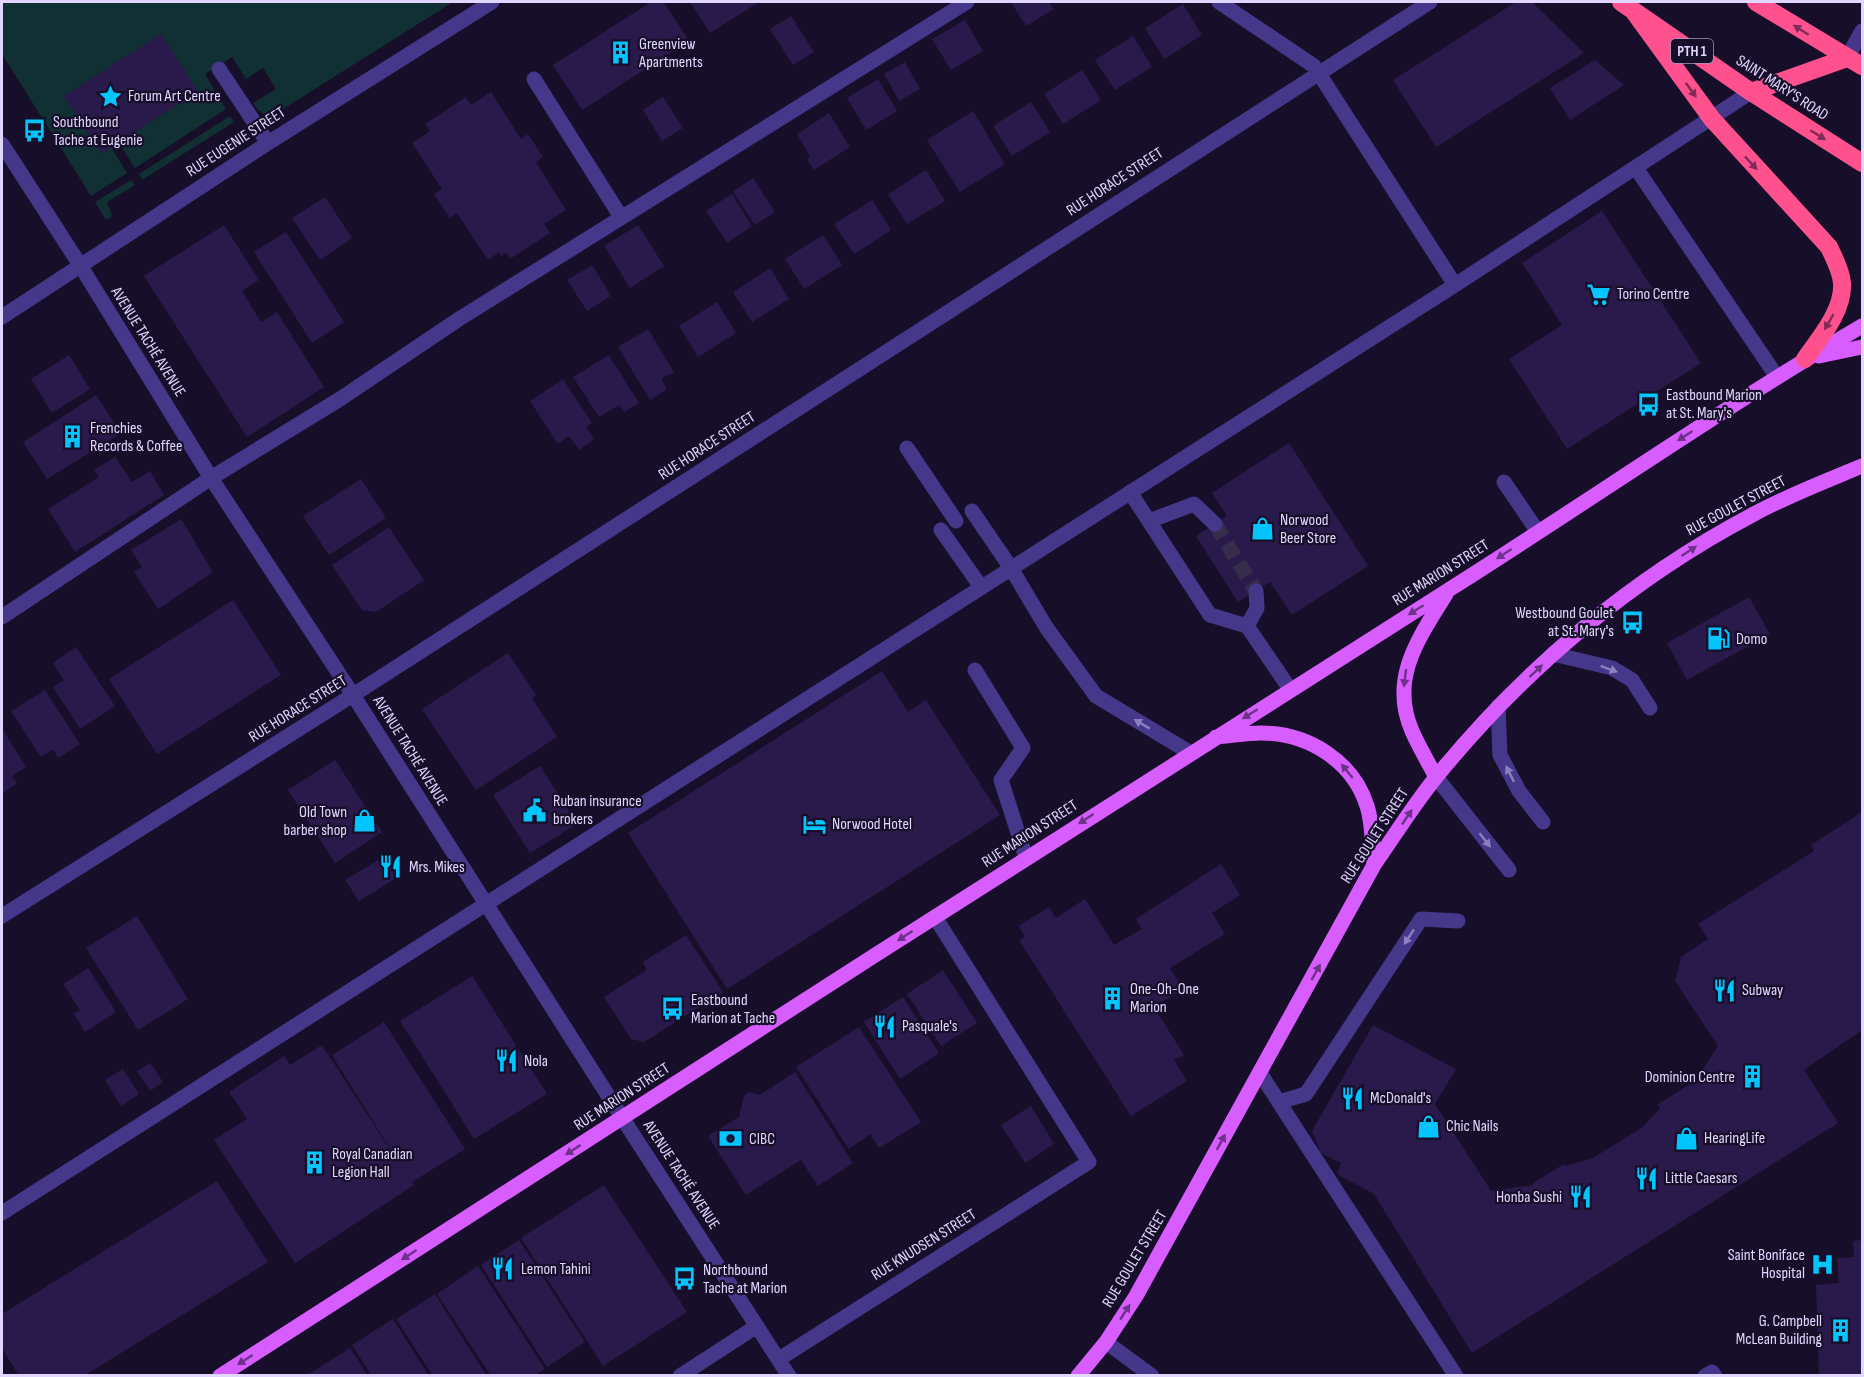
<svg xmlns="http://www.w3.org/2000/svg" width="1864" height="1377" font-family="'Sofia Sans Condensed',sans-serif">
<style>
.green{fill:#113033}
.building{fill:#2a194b}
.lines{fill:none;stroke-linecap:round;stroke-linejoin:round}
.minor-tunnel{stroke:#352d49;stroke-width:15;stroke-dasharray:15 8;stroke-linecap:butt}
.minor{stroke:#45378a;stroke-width:15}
.major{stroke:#d85dff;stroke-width:15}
.highway{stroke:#ff518d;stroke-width:18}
.oneway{fill:#7f2d56}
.oneway2{fill:#6e3289}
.oneway3{fill:#8b7fbf}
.labels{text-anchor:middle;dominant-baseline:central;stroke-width:4.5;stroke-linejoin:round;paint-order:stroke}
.shield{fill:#170f29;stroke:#a49abf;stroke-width:1.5}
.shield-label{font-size:15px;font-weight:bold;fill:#e1d6ff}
.poi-label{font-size:16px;fill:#e1d6ff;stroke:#170f29;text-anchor:start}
.street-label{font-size:16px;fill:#e1d6ff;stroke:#170f29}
</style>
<rect width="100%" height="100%" fill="#170f29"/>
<path class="green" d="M 2,2 L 453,2 L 272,116 C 263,115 258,111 253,103 L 276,89 L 263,68 L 246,79 L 232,57 L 205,74 L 226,109 L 135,168 L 119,143 L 111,147 L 127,173 L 91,196 L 2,54 Z
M 230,116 L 234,122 L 142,180 L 139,174 Z
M 131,180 L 135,185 L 107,202 L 112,216 L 106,220 L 95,202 Z"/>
<path class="building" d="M 651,2 L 664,2 L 689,41 L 582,110 L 553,65 Z
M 690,2 L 759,2 L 710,33 Z
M 1011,2 L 1049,2 L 1054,9 L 1026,26 Z
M 1516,2 L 1532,2 L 1584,53 L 1436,147 L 1393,80 Z
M 1183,4 L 1202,35 L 1164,59 L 1145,28 Z
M 791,16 L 814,52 L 793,65 L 770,29 Z
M 965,20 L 983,51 L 951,70 L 932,39 Z
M 161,34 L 198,92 L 101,153 L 64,96 Z
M 1133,36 L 1152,67 L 1115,90 L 1095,60 Z
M 1595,60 L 1624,85 L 1570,120 L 1550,88 Z
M 905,62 L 920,89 L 899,101 L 884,74 Z
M 1082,70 L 1101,100 L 1063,124 L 1044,94 Z
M 878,79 L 897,111 L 866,130 L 847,98 Z
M 491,92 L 521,139 L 528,134 L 543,157 L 536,162 L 566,210 L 544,224 L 550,233 L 510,259 L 506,253 L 501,256 L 499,252 L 488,260 L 457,213 L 450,218 L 434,194 L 442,189 L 412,143 L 430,131 L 425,124 L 466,97 L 471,105 Z
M 663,97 L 683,128 L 662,141 L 643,110 Z
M 1031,102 L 1050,132 L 1012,156 L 993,126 Z
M 973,111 L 1005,164 L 960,192 L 927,140 Z
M 829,113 L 850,147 L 814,170 L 807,159 L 810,156 L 797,134 Z
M 926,170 L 945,201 L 907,224 L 888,194 Z
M 753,178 L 775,212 L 755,225 L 733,192 Z
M 732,194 L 752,226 L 727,243 L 706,211 Z
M 325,197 L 352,238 L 320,260 L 292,218 Z
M 872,200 L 891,230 L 854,254 L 834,224 Z
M 1602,211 L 1701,363 L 1567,449 L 1509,359 L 1562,325 L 1522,263 Z
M 224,225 L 259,280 L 242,291 L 261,322 L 277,312 L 324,387 L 247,437 L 144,276 Z
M 638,225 L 664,266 L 630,288 L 604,246 Z
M 286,232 L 344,322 L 312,343 L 254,252 Z
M 823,235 L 842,265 L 804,289 L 785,259 Z
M 592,265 L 611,296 L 587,311 L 567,280 Z
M 770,268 L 789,299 L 752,322 L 733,292 Z
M 717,302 L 736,333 L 698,357 L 679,326 Z
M 648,329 L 674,372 L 661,379 L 667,389 L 650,400 L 618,347 Z
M 69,355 L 90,389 L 52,413 L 31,379 Z
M 609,355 L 639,403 L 624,412 L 619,405 L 599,417 L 573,377 Z
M 563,379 L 592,423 L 586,427 L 594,439 L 579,450 L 569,436 L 558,444 L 530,401 Z
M 96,395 L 121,433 L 47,479 L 23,442 Z
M 1289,443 L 1368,566 L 1292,615 L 1270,582 L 1238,602 L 1196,536 L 1227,516 L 1212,493 Z
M 115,457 L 132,482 L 150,471 L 164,495 L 75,552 L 48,509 L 99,477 L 94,470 Z
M 361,479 L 386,518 L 329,555 L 303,516 Z
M 181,519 L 213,572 L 158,609 L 134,572 L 142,567 L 131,550 Z
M 389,527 L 424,580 L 376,612 L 362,610 L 332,565 Z
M 1749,597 L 1770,634 L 1687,680 L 1667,643 Z
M 233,600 L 281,675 L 157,754 L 109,679 Z
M 76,647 L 115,706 L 80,729 L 53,687 L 64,680 L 53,663 Z
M 508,653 L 536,695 L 532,698 L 557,737 L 476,790 L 422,709 Z
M 882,671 L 908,712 L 926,700 L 1000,815 L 727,989 L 628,833 Z
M 45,690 L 80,744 L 58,758 L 53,749 L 41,757 L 11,711 Z
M 2,728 L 26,767 L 12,776 L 17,783 L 2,794 Z
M 335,760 L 382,832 L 335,863 L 288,790 Z
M 540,766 L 577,824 L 530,853 L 493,795 Z
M 1862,812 L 1862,1030 L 1804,1070 L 1838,1123 L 1472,1353 L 1374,1194 L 1337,1174 L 1341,1163 L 1321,1153 L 1312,1131 L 1373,1025 L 1456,1069 L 1435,1104 L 1491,1191 L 1533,1185 L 1533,1183 L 1564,1164 L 1566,1166 L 1593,1158 L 1643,1127 L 1660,1108 L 1657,1105 L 1690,1084 L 1692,1086 L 1718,1046 L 1675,981 L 1681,957 L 1708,939 L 1698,924 L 1814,851 L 1811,845 Z
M 388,854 L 401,875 L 359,901 L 345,880 Z
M 1221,864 L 1240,895 L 1212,913 L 1225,934 L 1170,968 L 1183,989 L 1154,1007 L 1184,1055 L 1174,1060 L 1187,1081 L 1131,1116 L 1019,940 L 1025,937 L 1019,926 L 1049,907 L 1056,918 L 1085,899 L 1114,945 L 1142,929 L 1136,919 Z
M 137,916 L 188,999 L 138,1030 L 86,948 Z
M 686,935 L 723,992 L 644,1042 L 631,1039 L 604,997 L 647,970 L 643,962 Z
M 88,968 L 116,1012 L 85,1032 L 74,1014 L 80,1010 L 63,984 Z
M 943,970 L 977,1023 L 941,1046 L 907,994 Z
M 472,976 L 547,1094 L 474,1139 L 400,1021 Z
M 903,997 L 939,1053 L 900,1079 L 864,1022 Z
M 384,1022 L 465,1149 L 412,1182 L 414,1185 L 295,1263 L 214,1140 L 247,1119 L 229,1092 L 284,1056 L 290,1065 L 322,1045 L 404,1171 L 332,1055 Z
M 859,1027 L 921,1122 L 879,1148 L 870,1134 L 849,1149 L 796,1067 Z
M 150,1063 L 163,1082 L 150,1091 L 137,1071 Z
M 123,1069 L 139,1094 L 121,1106 L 105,1080 Z
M 795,1072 L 853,1163 L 818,1186 L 801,1160 L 746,1195 L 708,1136 L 739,1117 L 744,1096 L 749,1092 L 760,1095 Z
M 1031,1106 L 1054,1144 L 1025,1163 L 1001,1125 Z
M 217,1181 L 268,1262 L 84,1376 L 19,1376 L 2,1348 L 2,1314 Z
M 604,1185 L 687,1312 L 603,1366 L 521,1238 Z
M 519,1240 L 585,1342 L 547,1367 L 481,1265 Z
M 1862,1240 L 1862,1376 L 1819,1376 L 1816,1285 L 1839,1283 L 1837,1258 L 1854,1257 L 1853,1241 Z
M 478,1266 L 545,1369 L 534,1376 L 491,1376 L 437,1294 Z
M 435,1294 L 477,1361 L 487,1376 L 433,1376 L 396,1319 Z
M 393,1319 L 429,1376 L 372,1376 L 352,1345 Z
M 350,1348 L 368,1376 L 310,1376 L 309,1374 Z"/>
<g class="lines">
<path class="minor-tunnel" d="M 1215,524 L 1256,591"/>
<path class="minor" d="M 1219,2 L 1314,66 L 1455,285
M 1847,58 L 1862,31
M 219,69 L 268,143
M 534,79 L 621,217
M 2,144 L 80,265 L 211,478 L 353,695 L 623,1119 L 789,1376
M 1636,168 L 1777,377
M 2,317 L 268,143 L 492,2
M 907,448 L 956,521
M 1504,482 L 1538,532
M 1130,492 L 1210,615 L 1247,626 L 1290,689
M 972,511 L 1011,568 L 1046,627 L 1096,696 L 1189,752
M 1149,521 L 1194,504 L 1215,524
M 941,530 L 981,587
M 2,617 L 211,478 L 340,399 L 459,319 L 967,2
M 1247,626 L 1257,608 L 1256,591
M 1553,654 L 1612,668 L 1632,680 L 1650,708
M 975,670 L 1023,748 L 1001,780 L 1026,858
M 1498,706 L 1500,755 L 1519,791 L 1543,822
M 1436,777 L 1509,870
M 2,916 L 353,695 L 1430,2
M 1260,1073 L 1456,1376
M 1279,1102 L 1306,1094 L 1421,919 L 1458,921
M 2,1213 L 1455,285 L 1751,92
M 1106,1342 L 1152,1376
M 779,1359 L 1089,1162 L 935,917
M 680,1376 L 757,1326
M 1705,1376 L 1712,1372 L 1715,1376"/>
<path class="major" d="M 1819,356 L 1862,347
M 1216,737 C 1231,736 1246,733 1261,733 C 1308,733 1353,761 1367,806 C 1373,824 1372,846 1374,865
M 1436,777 C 1428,762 1419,747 1412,731 C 1389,678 1419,638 1446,594
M 220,1376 C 630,1114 1038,848 1450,589 C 1588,502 1722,408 1862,326
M 1078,1376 L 1106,1342 L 1136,1296 L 1374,865 C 1395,835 1414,804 1437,776 C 1524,669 1632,578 1754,514 C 1789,495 1826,481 1862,466"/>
<path class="highway" d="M 1621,2 L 1751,92 L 1862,163
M 1756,2 L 1862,66
M 1632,9 L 1712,119 L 1829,247 C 1834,258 1841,270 1842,283 C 1844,310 1820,338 1805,359
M 1751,92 L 1847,58"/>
</g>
<defs><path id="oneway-solid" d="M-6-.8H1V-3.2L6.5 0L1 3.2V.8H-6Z" transform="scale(1.5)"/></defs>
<g class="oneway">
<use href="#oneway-solid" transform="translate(1801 30) rotate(-148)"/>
<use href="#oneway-solid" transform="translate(1691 90) rotate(54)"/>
<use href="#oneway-solid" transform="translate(1818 135) rotate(32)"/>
<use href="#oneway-solid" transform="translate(1751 163) rotate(47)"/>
<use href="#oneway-solid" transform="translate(1829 322) rotate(120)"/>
</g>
<g class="oneway2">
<use href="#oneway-solid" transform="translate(1685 436) rotate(147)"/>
<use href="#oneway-solid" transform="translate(1689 551) rotate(-33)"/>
<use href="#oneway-solid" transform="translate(1504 554) rotate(147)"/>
<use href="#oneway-solid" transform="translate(1416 610) rotate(148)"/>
<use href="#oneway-solid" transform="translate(1536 671) rotate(-43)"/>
<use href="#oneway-solid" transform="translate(1405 678) rotate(97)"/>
<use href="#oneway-solid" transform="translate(1250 714) rotate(148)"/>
<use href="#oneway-solid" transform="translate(1347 771) rotate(-129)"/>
<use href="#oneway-solid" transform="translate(1407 817) rotate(-56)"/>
<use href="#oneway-solid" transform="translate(1086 819) rotate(147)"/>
<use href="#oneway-solid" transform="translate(905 936) rotate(147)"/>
<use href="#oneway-solid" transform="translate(1316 972) rotate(-61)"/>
<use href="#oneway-solid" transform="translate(1221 1142) rotate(-62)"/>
<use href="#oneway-solid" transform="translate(573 1150) rotate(147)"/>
<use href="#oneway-solid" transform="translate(409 1255) rotate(147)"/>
<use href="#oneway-solid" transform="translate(1125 1312) rotate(-57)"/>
<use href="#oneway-solid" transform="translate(245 1360) rotate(147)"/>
</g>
<g class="oneway3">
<use href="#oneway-solid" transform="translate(1609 669) rotate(20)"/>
<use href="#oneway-solid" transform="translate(1142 724) rotate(-149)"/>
<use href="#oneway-solid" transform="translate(1510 774) rotate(-117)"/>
<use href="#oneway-solid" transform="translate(1485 840) rotate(52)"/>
<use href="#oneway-solid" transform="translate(1409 937) rotate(123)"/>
</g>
<defs>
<symbol id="building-bare" viewBox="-9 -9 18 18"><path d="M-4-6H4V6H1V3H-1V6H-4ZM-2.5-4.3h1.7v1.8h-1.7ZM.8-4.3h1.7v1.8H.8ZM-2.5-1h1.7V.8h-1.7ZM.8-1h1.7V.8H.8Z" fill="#02c4ff" stroke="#170f29" stroke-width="2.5" paint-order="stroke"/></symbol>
<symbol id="sight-bare" viewBox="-9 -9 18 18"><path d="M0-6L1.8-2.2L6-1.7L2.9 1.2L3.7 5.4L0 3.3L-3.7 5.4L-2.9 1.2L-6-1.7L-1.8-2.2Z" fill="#02c4ff" stroke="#170f29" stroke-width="2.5" paint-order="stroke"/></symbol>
<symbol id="bus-bare" viewBox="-9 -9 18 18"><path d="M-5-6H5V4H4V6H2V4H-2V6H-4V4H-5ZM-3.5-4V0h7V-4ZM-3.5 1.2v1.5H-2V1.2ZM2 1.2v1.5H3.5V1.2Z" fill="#02c4ff" stroke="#170f29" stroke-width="2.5" paint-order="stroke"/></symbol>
<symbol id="supermarket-bare" viewBox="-9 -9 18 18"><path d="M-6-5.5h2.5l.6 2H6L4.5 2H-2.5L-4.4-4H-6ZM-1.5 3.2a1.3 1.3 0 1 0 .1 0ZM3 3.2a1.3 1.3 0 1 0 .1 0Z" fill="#02c4ff" stroke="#170f29" stroke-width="2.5" paint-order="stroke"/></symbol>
<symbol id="shop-bare" viewBox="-9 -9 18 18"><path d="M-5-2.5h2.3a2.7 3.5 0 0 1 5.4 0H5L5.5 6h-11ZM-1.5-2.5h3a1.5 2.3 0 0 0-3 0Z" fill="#02c4ff" stroke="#170f29" stroke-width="2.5" paint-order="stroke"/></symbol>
<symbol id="fuel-bare" viewBox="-9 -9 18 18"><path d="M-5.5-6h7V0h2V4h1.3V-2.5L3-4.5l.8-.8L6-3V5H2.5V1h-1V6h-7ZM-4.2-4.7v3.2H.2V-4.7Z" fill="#02c4ff" stroke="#170f29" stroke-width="2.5" paint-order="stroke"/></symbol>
<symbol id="civic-bare" viewBox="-9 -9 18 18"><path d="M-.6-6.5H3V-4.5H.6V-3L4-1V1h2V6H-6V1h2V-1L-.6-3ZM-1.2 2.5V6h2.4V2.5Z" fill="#02c4ff" stroke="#170f29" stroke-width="2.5" paint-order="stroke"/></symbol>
<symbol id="hotel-bare" viewBox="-9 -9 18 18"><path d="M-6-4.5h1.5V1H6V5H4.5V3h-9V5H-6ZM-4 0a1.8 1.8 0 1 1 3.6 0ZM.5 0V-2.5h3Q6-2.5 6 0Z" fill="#02c4ff" stroke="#170f29" stroke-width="2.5" paint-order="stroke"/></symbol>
<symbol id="restaurant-bare" viewBox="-9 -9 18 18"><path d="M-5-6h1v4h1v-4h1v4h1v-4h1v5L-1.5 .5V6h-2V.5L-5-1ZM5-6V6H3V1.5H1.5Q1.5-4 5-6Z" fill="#02c4ff" stroke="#170f29" stroke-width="2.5" paint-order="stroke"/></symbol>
<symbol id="bank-bare" viewBox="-9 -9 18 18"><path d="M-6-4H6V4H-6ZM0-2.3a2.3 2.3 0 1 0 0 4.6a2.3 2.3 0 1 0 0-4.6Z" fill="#02c4ff" stroke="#170f29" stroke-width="2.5" paint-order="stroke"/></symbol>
<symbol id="hospital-bare" viewBox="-9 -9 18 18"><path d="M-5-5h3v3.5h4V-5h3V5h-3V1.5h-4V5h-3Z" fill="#02c4ff" stroke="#170f29" stroke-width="2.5" paint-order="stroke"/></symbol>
</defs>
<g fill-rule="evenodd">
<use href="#building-bare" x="604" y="36" width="33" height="33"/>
<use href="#sight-bare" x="94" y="80" width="33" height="33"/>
<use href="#bus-bare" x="18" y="114" width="33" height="33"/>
<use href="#supermarket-bare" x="1582" y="278" width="33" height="33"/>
<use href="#bus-bare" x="1632" y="388" width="33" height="33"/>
<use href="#building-bare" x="56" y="420" width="33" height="33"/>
<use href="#shop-bare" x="1246" y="512" width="33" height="33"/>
<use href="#bus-bare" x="1616" y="606" width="33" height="33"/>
<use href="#fuel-bare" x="1702" y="622" width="33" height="33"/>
<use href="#civic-bare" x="518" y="794" width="33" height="33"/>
<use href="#shop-bare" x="348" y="804" width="33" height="33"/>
<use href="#hotel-bare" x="798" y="808" width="33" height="33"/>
<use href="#restaurant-bare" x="374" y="850" width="33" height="33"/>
<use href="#restaurant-bare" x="1708" y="974" width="33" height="33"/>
<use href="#building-bare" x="1096" y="982" width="33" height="33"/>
<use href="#bus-bare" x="656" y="992" width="33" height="33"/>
<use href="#restaurant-bare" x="868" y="1010" width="33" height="33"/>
<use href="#restaurant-bare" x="490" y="1044" width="33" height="33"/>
<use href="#building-bare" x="1736" y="1060" width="33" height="33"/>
<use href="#restaurant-bare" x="1336" y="1082" width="33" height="33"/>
<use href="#shop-bare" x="1412" y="1110" width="33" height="33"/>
<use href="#shop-bare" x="1670" y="1122" width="33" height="33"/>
<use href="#bank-bare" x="714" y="1122" width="33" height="33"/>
<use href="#building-bare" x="298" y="1146" width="33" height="33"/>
<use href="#restaurant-bare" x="1630" y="1162" width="33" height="33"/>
<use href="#restaurant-bare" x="1564" y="1180" width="33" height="33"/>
<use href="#hospital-bare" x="1806" y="1248" width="33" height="33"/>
<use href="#restaurant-bare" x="486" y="1252" width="33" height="33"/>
<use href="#bus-bare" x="668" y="1262" width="33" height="33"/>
<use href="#building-bare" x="1824" y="1314" width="33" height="33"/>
</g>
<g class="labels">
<rect class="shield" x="1671" y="39" width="42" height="24" rx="4.5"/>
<g class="shield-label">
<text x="1692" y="51">PTH 1</text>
</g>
<g class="poi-label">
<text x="639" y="44">Greenview<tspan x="639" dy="18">Apartments</tspan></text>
<text x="128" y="96">Forum Art Centre</text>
<text x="53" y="122">Southbound<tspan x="53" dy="18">Tache at Eugenie</tspan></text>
<text x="1617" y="294">Torino Centre</text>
<text x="1666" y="395">Eastbound Marion<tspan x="1666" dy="18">at St. Mary's</tspan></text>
<text x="90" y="428">Frenchies<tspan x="90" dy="18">Records &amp; Coffee</tspan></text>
<text x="1280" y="520">Norwood<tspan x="1280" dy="18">Beer Store</tspan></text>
<text x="1614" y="613" text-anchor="end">Westbound Goulet<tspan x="1614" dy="18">at St. Mary's</tspan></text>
<text x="1736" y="639">Domo</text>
<text x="553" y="801">Ruban insurance<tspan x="553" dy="18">brokers</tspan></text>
<text x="347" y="812" text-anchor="end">Old Town<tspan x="347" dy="18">barber shop</tspan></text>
<text x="832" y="824">Norwood Hotel</text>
<text x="409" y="867">Mrs. Mikes</text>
<text x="1130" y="989">One-Oh-One<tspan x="1130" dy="18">Marion</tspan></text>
<text x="1742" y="990">Subway</text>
<text x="691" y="1000">Eastbound<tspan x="691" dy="18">Marion at Tache</tspan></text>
<text x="902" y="1026">Pasquale's</text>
<text x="524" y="1061">Nola</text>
<text x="1735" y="1077" text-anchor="end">Dominion Centre</text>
<text x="1370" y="1098">McDonald's</text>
<text x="1446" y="1126">Chic Nails</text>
<text x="1704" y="1138">HearingLife</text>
<text x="749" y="1139">CIBC</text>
<text x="332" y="1154">Royal Canadian<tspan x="332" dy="18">Legion Hall</tspan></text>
<text x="1665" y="1178">Little Caesars</text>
<text x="1562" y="1197" text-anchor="end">Honba Sushi</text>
<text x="1805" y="1255" text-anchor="end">Saint Boniface<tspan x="1805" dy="18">Hospital</tspan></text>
<text x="521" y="1269">Lemon Tahini</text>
<text x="703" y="1270">Northbound<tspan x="703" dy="18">Tache at Marion</tspan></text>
<text x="1822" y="1321" text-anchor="end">G. Campbell<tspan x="1822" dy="18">McLean Building</tspan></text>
</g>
<g class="street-label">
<text transform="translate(1782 88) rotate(33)">SAINT MARY'S ROAD</text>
<text transform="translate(236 142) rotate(-33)">RUE EUGENIE STREET</text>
<text transform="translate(1115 182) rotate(-33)">RUE HORACE STREET</text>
<text transform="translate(148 342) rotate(58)">AVENUE TACHÉ AVENUE</text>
<text transform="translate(707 446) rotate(-33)">RUE HORACE STREET</text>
<text transform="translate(1736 506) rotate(-28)">RUE GOULET STREET</text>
<text transform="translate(1441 573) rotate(-32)">RUE MARION STREET</text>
<text transform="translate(298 709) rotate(-32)">RUE HORACE STREET</text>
<text transform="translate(410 751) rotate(58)">AVENUE TACHÉ AVENUE</text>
<text transform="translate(1030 834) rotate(-33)">RUE MARION STREET</text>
<text transform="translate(1375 836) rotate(-57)">RUE GOULET STREET</text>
<text transform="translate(622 1097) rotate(-33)">RUE MARION STREET</text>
<text transform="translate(681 1175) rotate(57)">AVENUE TACHÉ AVENUE</text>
<text transform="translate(924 1245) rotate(-32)">RUE KNUDSEN STREET</text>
<text transform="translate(1135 1259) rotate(-59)">RUE GOULET STREET</text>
</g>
</g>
<rect width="1864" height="1377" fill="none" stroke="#e1d6ff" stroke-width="6"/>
</svg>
